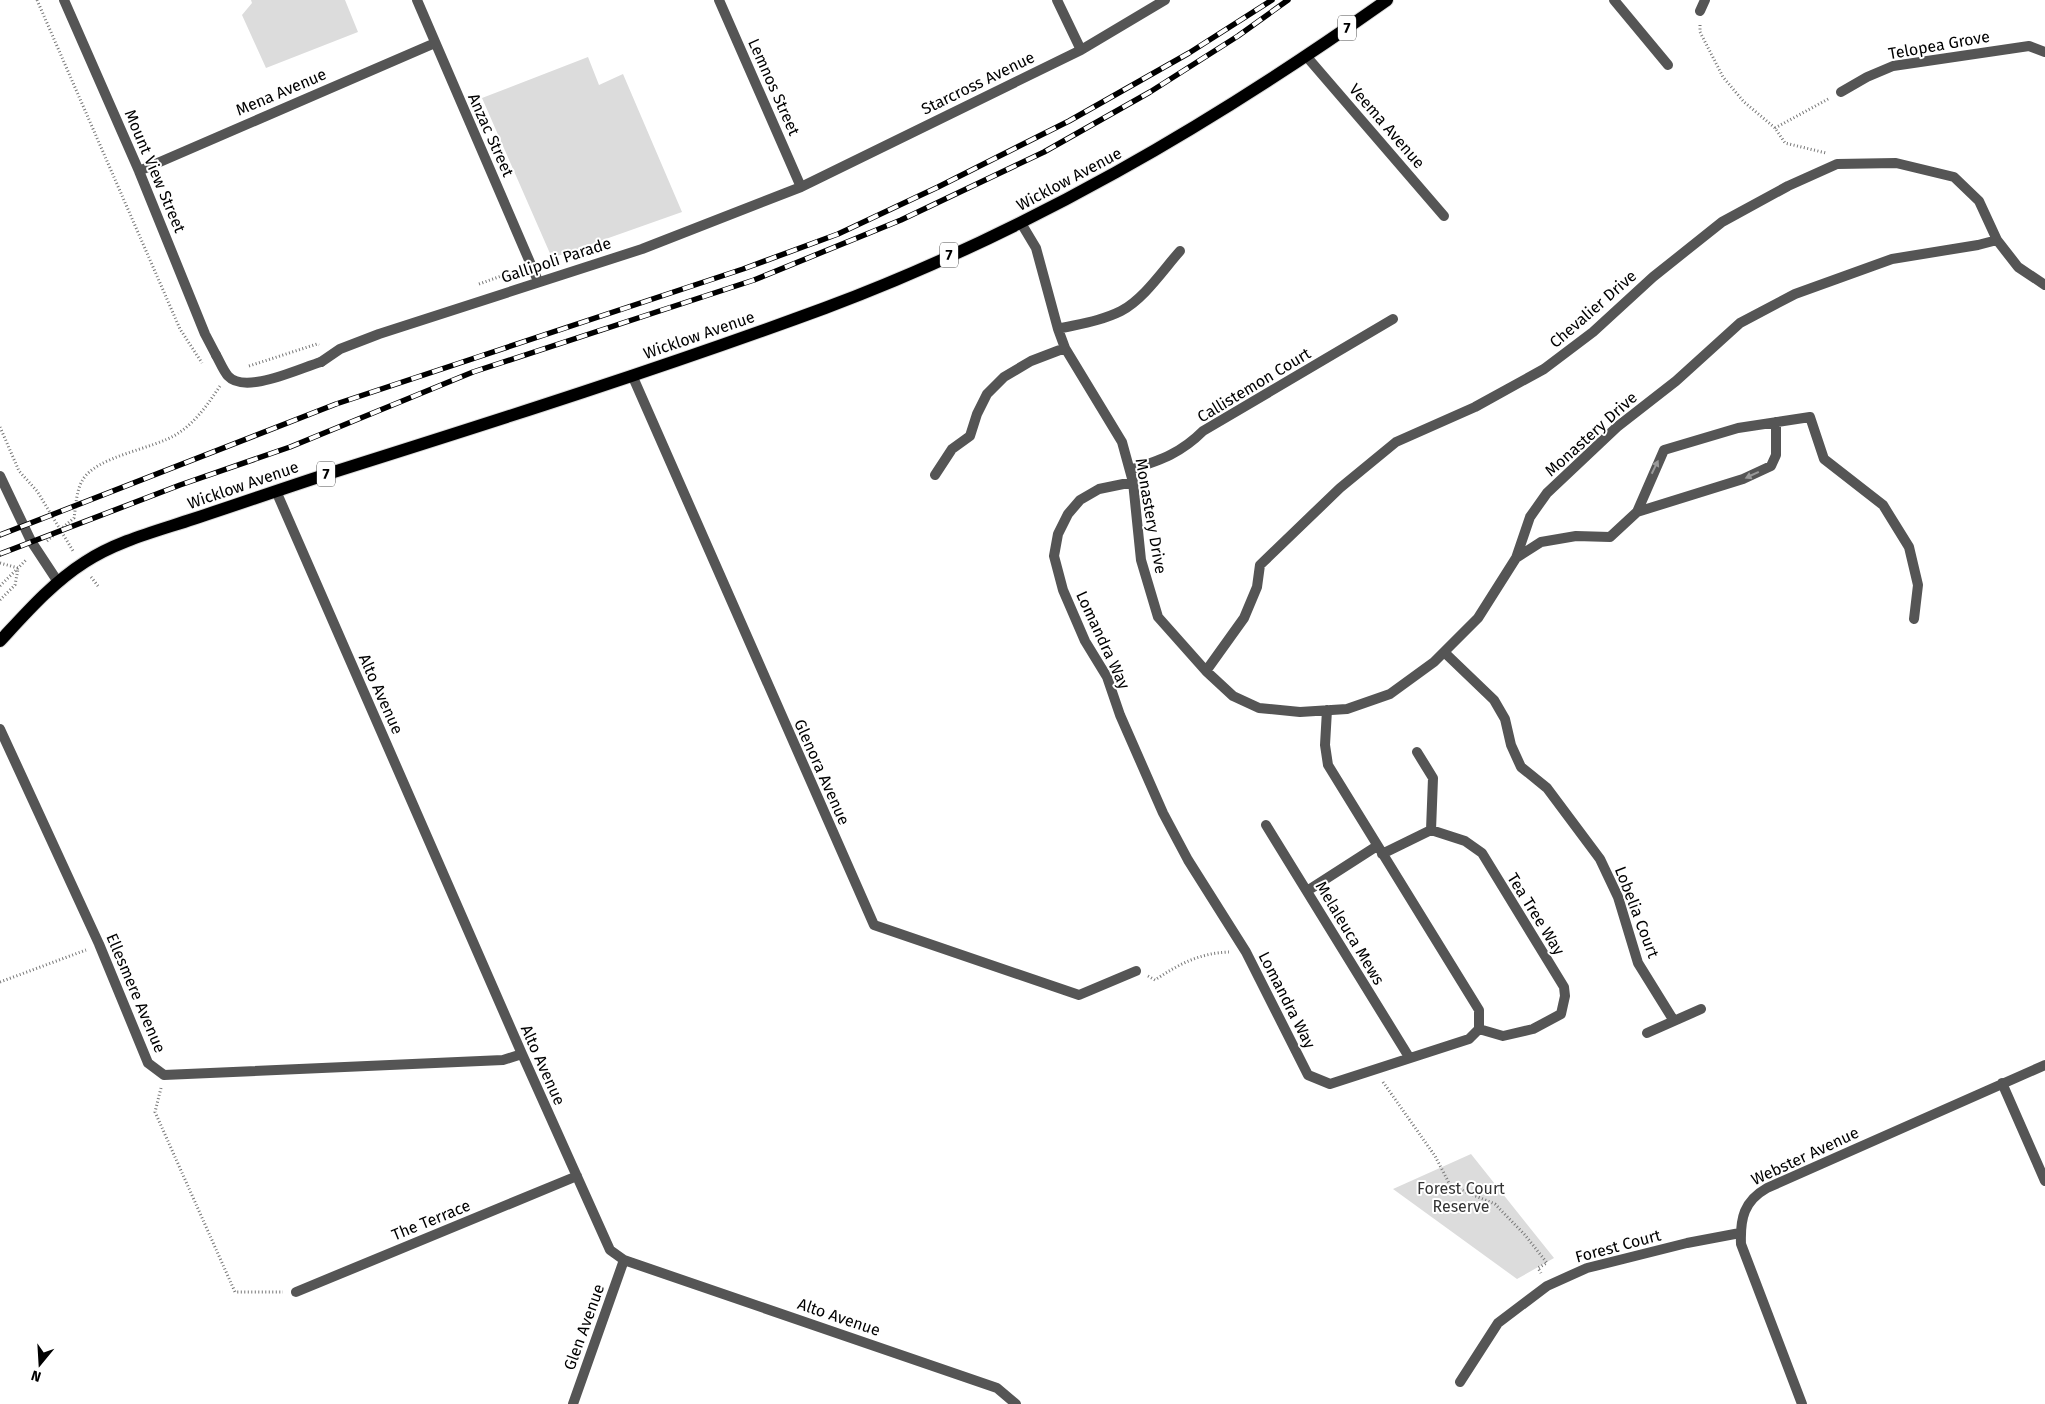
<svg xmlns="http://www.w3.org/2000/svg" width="2045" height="1404" font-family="'Fira Sans',sans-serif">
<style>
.green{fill:#dcdcdc}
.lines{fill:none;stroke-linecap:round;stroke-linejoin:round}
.primary-casing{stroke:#dbdbdb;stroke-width:14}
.path{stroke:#777;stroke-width:3;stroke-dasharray:1 2.5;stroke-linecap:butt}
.service{stroke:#555;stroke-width:10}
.minor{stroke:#555;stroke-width:10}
.primary{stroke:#000;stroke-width:12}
.rail-casing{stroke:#000;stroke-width:5.5}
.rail{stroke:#fff;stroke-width:4;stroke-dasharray:11;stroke-linecap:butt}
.oneway{fill:#999}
.labels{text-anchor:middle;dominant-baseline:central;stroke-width:4;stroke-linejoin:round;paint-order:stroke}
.shield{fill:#fff;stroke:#4c4c4c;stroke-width:1}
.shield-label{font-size:15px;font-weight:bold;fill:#000}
.street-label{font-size:16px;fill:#000;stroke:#fff}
.park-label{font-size:16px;fill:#333;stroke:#fff}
</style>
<rect width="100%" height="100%" fill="#fff"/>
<path class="green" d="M 251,0 L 345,0 L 358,32 L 266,68 L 242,15 L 252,3 Z
M 588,57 L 599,85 L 623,74 L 682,212 L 552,258 L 482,98 Z
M 1471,1154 L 1554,1258 L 1517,1279 L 1393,1189 Z"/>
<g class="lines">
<defs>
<path id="primary" d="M 0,641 C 26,613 52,583 85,562 C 117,541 157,531 193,519 C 242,503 290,486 340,470 C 502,419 665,367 825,308 C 1026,233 1212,124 1387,0"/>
</defs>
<use href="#primary" class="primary-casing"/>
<path class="path" d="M 37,0 L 180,329 L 202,363
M 1700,25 L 1700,32 L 1723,77 L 1744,102 L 1775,128 L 1785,143 L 1826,153
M 1775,128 L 1830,98
M 479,284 L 518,270
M 249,366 L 317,344 L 319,345
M 0,427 L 19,471 L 37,491 L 73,551
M 47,541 L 74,518 C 76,506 76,492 82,481 C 95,456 154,449 177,434 C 196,422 208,404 220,386
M 0,563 L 18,568
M 91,577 L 98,586
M 0,586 L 26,560
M 0,600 L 15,585 L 18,569
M 1148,976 L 1155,980 C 1179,964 1200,953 1229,952
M 0,982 L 86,950
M 1383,1082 L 1435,1156 L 1449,1183 L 1454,1187 L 1495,1204 L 1525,1235 L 1547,1263 L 1538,1268 L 1541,1273
M 161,1088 L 155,1112 L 235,1292 L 283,1292"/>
<path class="service" d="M 1614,0 L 1668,65
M 1700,11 L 1705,0
M 1841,92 L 1867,77 L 1893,66 L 2029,46 L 2045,52
M 1021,223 L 1036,248 L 1058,329 L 1065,348 L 1122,442 L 1133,482 L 1141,560 L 1158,617 L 1206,671 L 1233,696 L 1259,708 L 1300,712 L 1347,709 L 1390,694 L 1434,662 L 1478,618 L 1516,558 L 1530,517 L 1547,493 L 1617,427 L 1676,381 L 1740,323 L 1795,294 L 1892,259 L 1978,245 L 1997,240
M 1058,329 C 1079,324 1101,321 1121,311 C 1144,299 1163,270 1180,251
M 216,355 C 220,362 223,370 228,376 C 245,395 300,368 321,362
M 1130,470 C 1160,460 1180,454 1203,431 L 1393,319
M 935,475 L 952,449 L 970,436 L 977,414 L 987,394 L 1004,377 L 1031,361 L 1065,348
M 1133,482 L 1099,489 L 1080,500 L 1068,514 L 1058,534 L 1054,556 L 1063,590 L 1085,641 L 1107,677 L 1120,715 L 1163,813 L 1188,860 L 1246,952 L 1308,1075 L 1330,1084 L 1469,1039 L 1479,1029 L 1479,1010 L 1328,765 L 1325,745 L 1327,710
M 1637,512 L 1664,450 L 1738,428 L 1810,417 L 1824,459 L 1883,505 L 1909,547 L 1918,585 L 1914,619
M 1516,558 L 1541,542 L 1576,536 L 1610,537 L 1637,512 L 1743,479 L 1771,466 L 1776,455 L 1776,422
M 1444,652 L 1494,700 L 1505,719 L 1511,745 L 1521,767 L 1547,788 L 1600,859 L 1618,897 L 1638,963 L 1674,1021
M 1206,671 L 1244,618 L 1257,587 L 1260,565 L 1340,488 L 1396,442 L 1475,407 L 1544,369 L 1593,332 L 1653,277 L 1722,222 L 1788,186 L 1837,164 L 1896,163 L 1954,177 L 1979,201 L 1997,240 L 2018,267 L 2045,285
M 1417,752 L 1433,778 L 1431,830
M 1266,825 L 1409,1057
M 1382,854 L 1431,830 L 1465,841 L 1482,853 L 1564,987 L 1565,996 L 1561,1014 L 1533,1029 L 1503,1036 L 1479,1029
M 1307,891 L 1377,846
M 1647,1033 L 1701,1009"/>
<path class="minor" d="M 64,0 L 139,171 L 205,334 L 216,355
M 417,0 L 538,281
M 719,0 L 801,187
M 1057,0 L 1081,50
M 1307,57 L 1444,216
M 139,171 L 435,43
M 321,362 L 340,349 L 379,334 L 642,249 L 801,187 L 1081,50 L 1165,0
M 632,375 L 874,925 L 1079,995 L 1136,971
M 0,476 L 31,541 L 58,582
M 276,491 L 522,1054 L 610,1250 L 624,1260 L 997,1388 L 1016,1404
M 0,729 L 99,944 L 148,1063 L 164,1075 L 503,1060 L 522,1054
M 2002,1083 L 2045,1181
M 296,1292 L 577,1176
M 1460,1382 L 1498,1323 L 1547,1286 L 1587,1268 L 1687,1243 L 1740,1233
M 573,1404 L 624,1260
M 1802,1404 L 1741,1244 C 1740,1218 1744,1201 1767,1188 L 2045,1065"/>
<use href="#primary" class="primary"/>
<defs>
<path id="rail" d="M 0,535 L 336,404 L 743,269 L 838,234 L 938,187 L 1069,121 L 1189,53 L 1272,0
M 0,554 L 180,485 L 290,447 L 473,372 L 754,280 L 901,220 L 1044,152 L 1150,92 L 1238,36 L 1288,0"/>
</defs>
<use href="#rail" class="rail-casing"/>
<use href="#rail" class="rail"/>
</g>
<defs><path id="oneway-solid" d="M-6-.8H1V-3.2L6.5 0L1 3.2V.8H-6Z" transform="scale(1.25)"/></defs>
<g class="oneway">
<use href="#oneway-solid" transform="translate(1655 467) rotate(-64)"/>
<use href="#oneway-solid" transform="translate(1752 475) rotate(155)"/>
</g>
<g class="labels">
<g class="shield">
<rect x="1338" y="15.5" width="18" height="25" rx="4"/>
<rect x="940" y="242.5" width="18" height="25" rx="4"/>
<rect x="317" y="461.5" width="18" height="25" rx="4"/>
</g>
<g class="shield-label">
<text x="1347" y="28">7</text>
<text x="949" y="255">7</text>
<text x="326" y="474">7</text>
</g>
<g class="street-label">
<text transform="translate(1939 45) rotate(-10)">Telopea Grove</text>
<text transform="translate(978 83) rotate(-26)">Starcross Avenue</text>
<text transform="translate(774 87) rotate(66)">Lemnos Street</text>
<text transform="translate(281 92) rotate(-23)">Mena Avenue</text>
<text transform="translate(1387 126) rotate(49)">Veema Avenue</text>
<text transform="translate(491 135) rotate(66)">Anzac Street</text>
<text transform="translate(155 171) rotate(67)">Mount View Street</text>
<text transform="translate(1069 179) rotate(-28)">Wicklow Avenue</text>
<text transform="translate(556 260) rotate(-18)">Gallipoli Parade</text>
<text transform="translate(1593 309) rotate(-41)">Chevalier Drive</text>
<text transform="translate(699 335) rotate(-19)">Wicklow Avenue</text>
<text transform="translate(1254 385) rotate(-31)">Callistemon Court</text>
<text transform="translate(1591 434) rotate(-42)">Monastery Drive</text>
<text transform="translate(243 485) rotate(-19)">Wicklow Avenue</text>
<text transform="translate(1151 516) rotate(80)">Monastery Drive</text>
<text transform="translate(1103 640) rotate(65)">Lomandra Way</text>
<text transform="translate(381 694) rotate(66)">Alto Avenue</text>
<text transform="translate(822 772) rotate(66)">Glenora Avenue</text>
<text transform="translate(1637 912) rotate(69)">Lobelia Court</text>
<text transform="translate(1536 914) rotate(58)">Tea Tree Way</text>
<text transform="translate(1350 933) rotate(59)">Melaleuca Mews</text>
<text transform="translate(136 993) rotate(67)">Ellesmere Avenue</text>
<text transform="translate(1287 1000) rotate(63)">Lomandra Way</text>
<text transform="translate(543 1065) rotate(66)">Alto Avenue</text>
<text transform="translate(1805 1156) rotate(-25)">Webster Avenue</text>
<text transform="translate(431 1220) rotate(-22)">The Terrace</text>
<text transform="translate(1618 1246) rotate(-15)">Forest Court</text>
<text transform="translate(839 1317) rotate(19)">Alto Avenue</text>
<text transform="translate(584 1327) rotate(-70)">Glen Avenue</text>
</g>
<g class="park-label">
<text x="1461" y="1188">Forest Court<tspan x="1461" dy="18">Reserve</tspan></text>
</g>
</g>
<g transform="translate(40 1364) rotate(198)" stroke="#ffffff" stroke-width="4" paint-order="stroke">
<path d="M0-4L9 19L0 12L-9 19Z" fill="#000000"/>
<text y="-8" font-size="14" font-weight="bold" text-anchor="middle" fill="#000000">N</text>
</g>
</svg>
